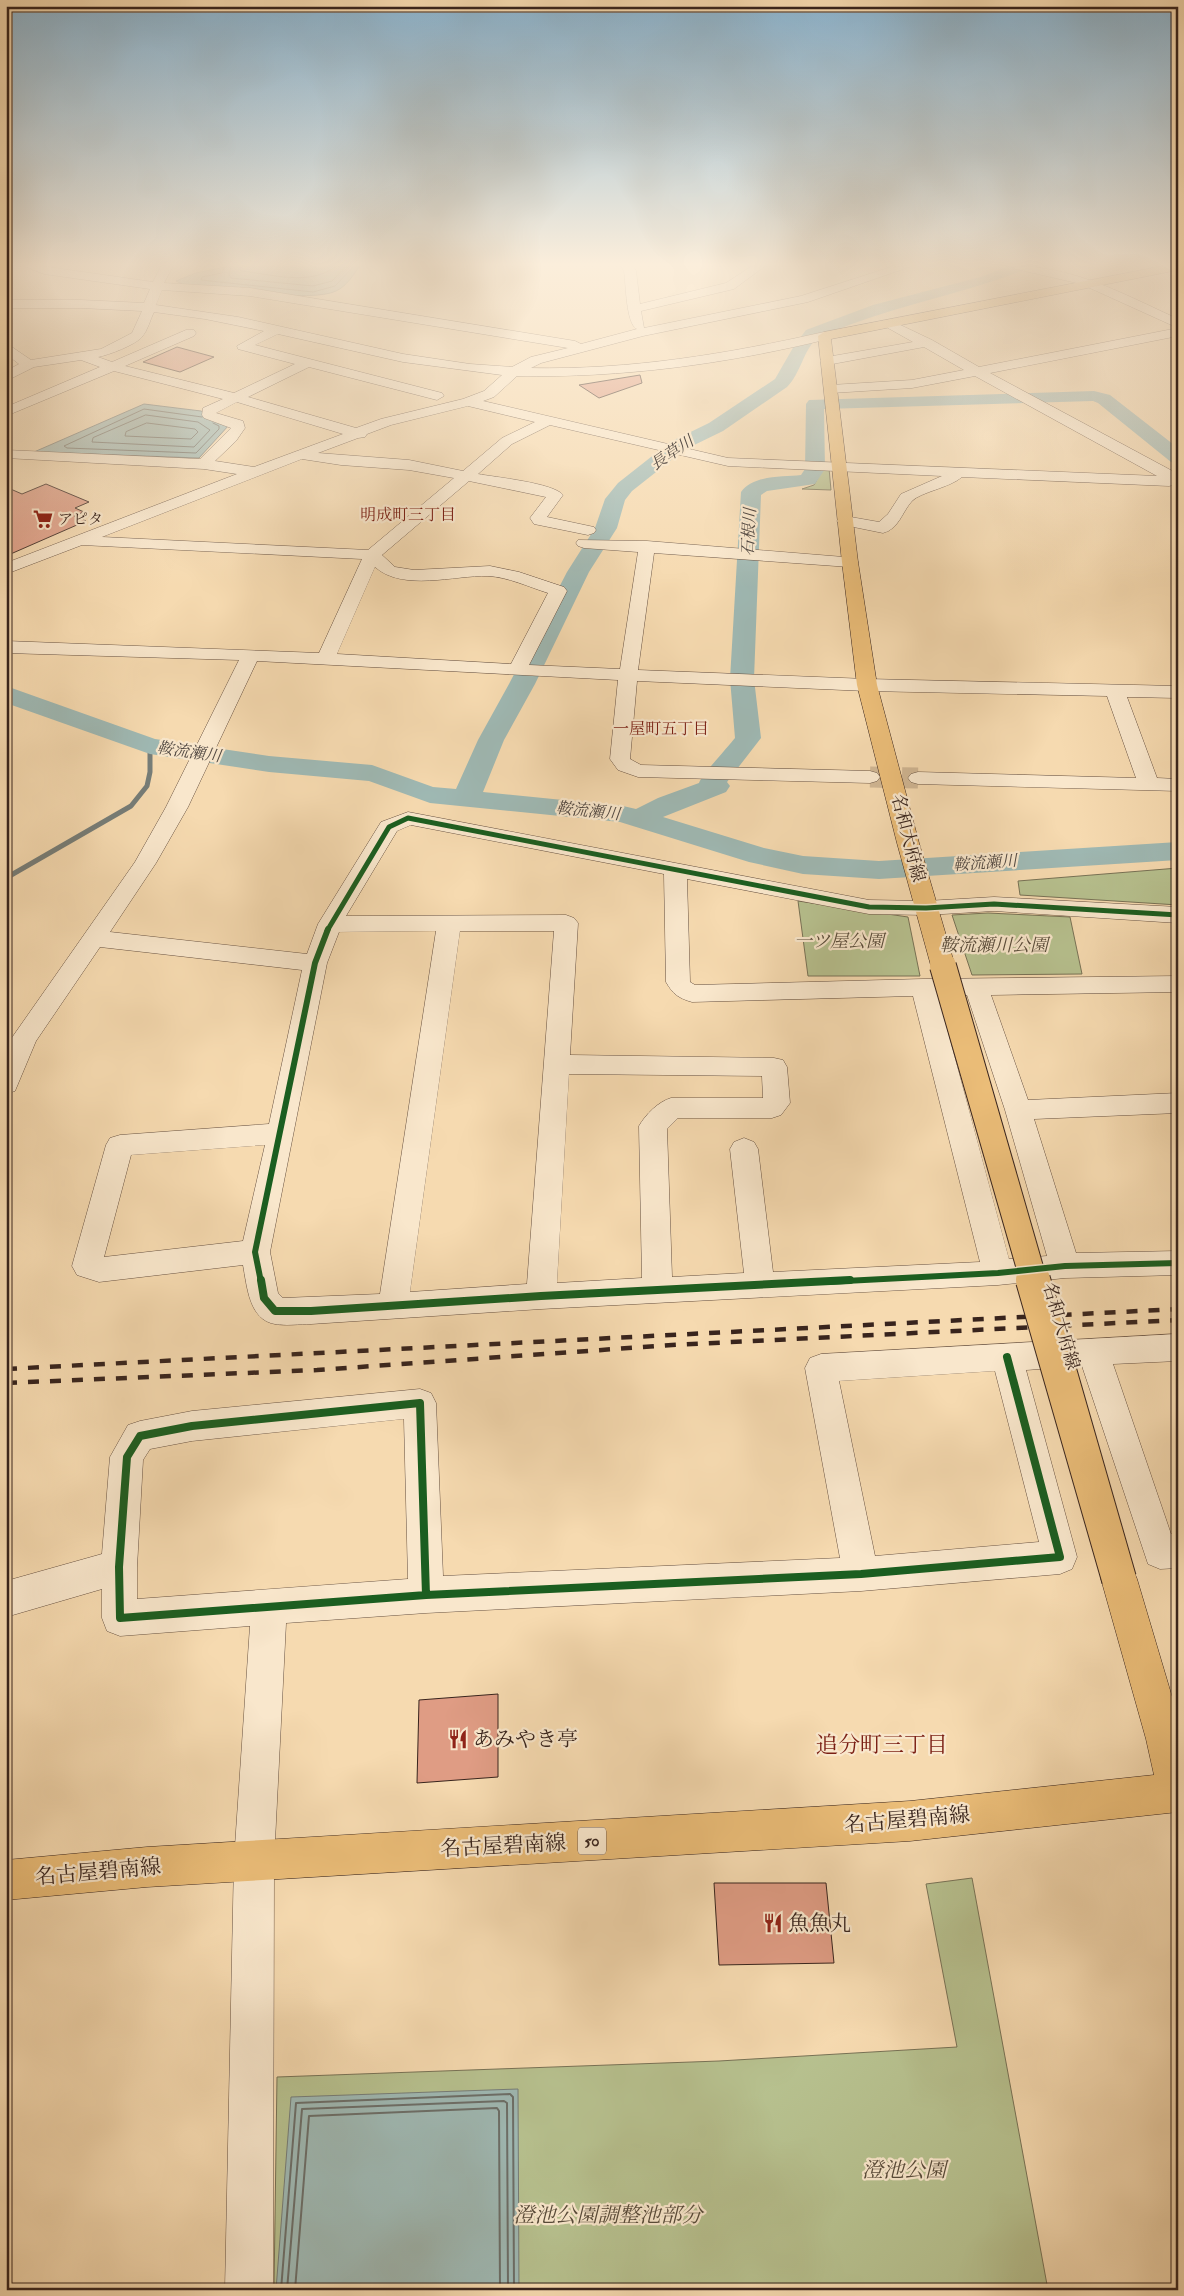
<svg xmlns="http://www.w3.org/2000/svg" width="1184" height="2296" font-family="'IM FELL Double Pica','Noto Serif JP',serif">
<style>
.green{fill:#b7c18f;stroke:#787256}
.water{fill:#9fb9b4;stroke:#767d78}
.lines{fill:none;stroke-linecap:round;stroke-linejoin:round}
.shore-far1{stroke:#6c6e68;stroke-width:1}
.shore{stroke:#6c6e68;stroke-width:2}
.stream{stroke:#767d78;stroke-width:5}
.river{fill:#9fb9b4;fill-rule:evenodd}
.building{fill:#df9c84;stroke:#38241d}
.minor-tunnel{stroke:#d0b693;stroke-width:21;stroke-dasharray:21 11;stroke-linecap:butt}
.minor-casing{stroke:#685242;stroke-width:1}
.major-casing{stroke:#38241d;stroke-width:1}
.minor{fill:#f9e7cc;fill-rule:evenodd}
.major{fill:#ebbd78;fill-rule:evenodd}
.rail{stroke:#38241d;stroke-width:4.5;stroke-dasharray:11 11;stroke-linecap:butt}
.major-bridge-far1-casing{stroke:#38241d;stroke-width:28;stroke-linecap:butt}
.major-bridge-casing{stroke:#38241d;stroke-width:36;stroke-linecap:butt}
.major-bridge-far1{stroke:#ebbd78;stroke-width:26}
.major-bridge{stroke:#ebbd78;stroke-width:34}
.cycleway-far2-casing{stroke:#f9e7cc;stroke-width:8}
.cycleway-far1-casing{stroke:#f9e7cc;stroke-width:9}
.cycleway-casing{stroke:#f9e7cc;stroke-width:11}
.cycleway-far2{stroke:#1b5e20;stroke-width:5}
.cycleway-far1{stroke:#1b5e20;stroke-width:6}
.cycleway{stroke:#1b5e20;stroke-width:8}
.labels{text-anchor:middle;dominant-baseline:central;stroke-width:4.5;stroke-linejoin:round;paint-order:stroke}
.far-poi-label{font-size:15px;fill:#38241d;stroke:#f9e7cc;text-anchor:start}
.far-water-label{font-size:16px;font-style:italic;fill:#524943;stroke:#f9e7cc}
.far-neighbourhood-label{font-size:16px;fill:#7a1f14;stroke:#f9e7cc}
.shield{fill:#f9e7cc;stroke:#725e52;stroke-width:1}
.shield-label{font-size:16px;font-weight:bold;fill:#38241d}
.street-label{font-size:18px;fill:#38241d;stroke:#f9e7cc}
.park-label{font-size:18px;font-style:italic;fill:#584b3a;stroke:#f9e7cc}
.near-poi-label{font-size:21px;fill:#38241d;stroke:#f9e7cc;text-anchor:start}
.near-street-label{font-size:21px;fill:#38241d;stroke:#f9e7cc}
.near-park-label{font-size:21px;font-style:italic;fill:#584b3a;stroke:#f9e7cc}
.near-neighbourhood-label{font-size:22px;fill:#7a1f14;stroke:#f9e7cc}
</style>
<rect width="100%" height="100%" fill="#f6dab0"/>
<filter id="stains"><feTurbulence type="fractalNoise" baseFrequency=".004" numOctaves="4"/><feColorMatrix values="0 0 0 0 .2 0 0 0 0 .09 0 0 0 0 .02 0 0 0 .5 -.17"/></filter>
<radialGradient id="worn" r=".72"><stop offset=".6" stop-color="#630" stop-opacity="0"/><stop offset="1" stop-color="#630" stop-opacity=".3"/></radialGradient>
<path class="green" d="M 820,468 L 829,468 L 831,490 L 802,489 L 814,485 L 820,474 Z
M 1178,868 L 1178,905 L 1020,895 L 1018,881 Z
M 798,901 L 908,917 L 920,976 L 808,976 Z
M 988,913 L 1070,917 L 1082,974 L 972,975 L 952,915 Z
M 972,1878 L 1048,2290 L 274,2290 L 277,2077 L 719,2061 L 957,2047 L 926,1884 Z"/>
<path class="water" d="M 230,266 L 360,266 C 353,275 347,286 336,291 C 312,303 216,288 184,285 L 176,281 L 196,273 Z
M 144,404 L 201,411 L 229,425 L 199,458 L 34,452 Z
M 518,2089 L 519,2290 L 276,2290 L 291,2097 Z"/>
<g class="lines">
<path class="shore-far1" d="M 225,266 L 222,273 L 202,277 L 201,280 L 313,292 L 335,286 L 354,266
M 231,266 L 229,275 L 231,278 L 313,286 L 332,281 L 346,266
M 239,266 L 241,271 C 271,274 311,287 336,266
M 146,415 L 198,422 L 210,430 L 194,447 L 92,442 L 93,438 Z
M 202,417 L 144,409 L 64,446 L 67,448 L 196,453 L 219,429 L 219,426 L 213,423
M 147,423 L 195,429 L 198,432 L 191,439 L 125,436 L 126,432 Z"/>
<path class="shore" d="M 281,2290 L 296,2103 L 510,2094 L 513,2097 L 514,2290
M 287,2290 L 302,2109 L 504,2101 L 507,2103 L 508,2290
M 295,2290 L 309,2116 L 497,2108 L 499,2111 L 500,2290"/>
<path class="stream" d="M 6,878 L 131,806 L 147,786 L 150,772 L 150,746"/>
<path class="river" d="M 1008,266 L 1029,266 L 1027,269 C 969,292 907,303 849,325 C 840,329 825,332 817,338 C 803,351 801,373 787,387 L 723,431 L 684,450 L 632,491 L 625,500 L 617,528 L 589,572 L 535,684 L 504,740 L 483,792 L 623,806 L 636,809 L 658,798 L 699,783 C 701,776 728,747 735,738 L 730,679 L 741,492 C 752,475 783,477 801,475 L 805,469 L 806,404 L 809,400 L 1094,391 L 1110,395 L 1178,448 L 1178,464 L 1171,462 L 1098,403 L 1093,401 L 824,409 L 825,469 L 815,484 L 767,491 L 761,495 L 754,679 L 761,738 L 727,782 L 730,786 L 726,792 L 663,817 L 764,848 L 803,856 L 879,861 L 1178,842 L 1178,860 L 879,879 L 803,874 L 749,862 L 620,822 L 430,803 L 369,781 L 269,772 L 150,754 L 6,703 L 6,686 L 155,739 L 269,756 L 372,765 L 433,787 L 456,789 L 478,740 L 509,684 L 567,572 L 595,528 L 605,499 L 618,483 L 670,442 L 709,423 L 775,379 L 794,346 L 806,330 L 873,305 L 984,276 Z"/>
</g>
<path class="building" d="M 177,347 L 214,357 L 180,372 L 143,362 Z
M 640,375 L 642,383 L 599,398 L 579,385 Z
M 46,484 L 89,502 L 75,508 L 84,512 L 74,516 L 86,521 L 6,556 L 6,487 L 22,494 Z
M 498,1694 L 498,1777 L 417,1783 L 419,1700 Z
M 714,1883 L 826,1883 L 834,1963 L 719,1965 Z"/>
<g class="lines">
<path class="minor-tunnel" d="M 870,777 L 918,778"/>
<defs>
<path id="minor" d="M 24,266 L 41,266 L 153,282 L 161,266 L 173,266 L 164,283 L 250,288 L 575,341 L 581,344 L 637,329 C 626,324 626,284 624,271 L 621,266 L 633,266 L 636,271 L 640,304 L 726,283 L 752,266 L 765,266 L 734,289 L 641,311 L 644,328 L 801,296 L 894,266 L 912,266 L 808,302 L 643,336 L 541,363 L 531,368 C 630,370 727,354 824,332 L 828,333 L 830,336 L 828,339 C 726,364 623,378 517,376 L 494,397 L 483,401 L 728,458 L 1157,476 L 975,376 L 912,388 L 831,393 L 824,389 L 831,385 L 912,380 L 964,370 L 924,347 L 827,365 L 820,361 L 827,357 L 913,342 L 888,328 L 886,325 L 892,321 L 932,340 L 979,367 L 1178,328 L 1178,336 L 990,373 L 1178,474 L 1178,484 L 1169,486 L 962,477 C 949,488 921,492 912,501 C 902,512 899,529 883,533 L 839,524 L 837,521 L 839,518 L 845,516 L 879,522 L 888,514 L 901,494 L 942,476 L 728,466 L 550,425 L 512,444 L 478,474 C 494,477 554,483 563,495 L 547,517 L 594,527 L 596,530 L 594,533 L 588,535 L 534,524 L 530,518 L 546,497 L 469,481 L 382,555 L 395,567 L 414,570 L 490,566 L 519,572 L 564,587 L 567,591 L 529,665 L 620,669 L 638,552 L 584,548 L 578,546 L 576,543 L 578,540 L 647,541 L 856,558 L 858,562 L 856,566 L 850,567 L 654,553 L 638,670 L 867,679 L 1178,686 L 1178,698 L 1127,697 L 1157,778 L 1178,779 L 1178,791 L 918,784 L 911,782 L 908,778 L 911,774 L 918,772 L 1136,778 L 1107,696 L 867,691 L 637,681 L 630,759 L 641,765 L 870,771 L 877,773 L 880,777 L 877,781 L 870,783 L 638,777 L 618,770 L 610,759 L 618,680 L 257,661 L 188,807 L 156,863 L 110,932 L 307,954 L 318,924 L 381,822 L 408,812 L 869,900 L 926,901 L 994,897 L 1178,907 L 1178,923 L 994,911 L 926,915 L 869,914 L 687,879 L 690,982 L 695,985 L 923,979 L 1178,976 L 1178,992 L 991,995 L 1028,1100 L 1178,1093 L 1178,1113 L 1034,1119 L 1076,1253 L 1178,1251 L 1178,1275 L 1065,1278 L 998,1285 L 541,1309 L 311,1324 C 300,1324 286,1326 275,1324 C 249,1320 247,1286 243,1265 L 99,1282 L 77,1275 L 72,1266 L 106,1145 L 110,1138 L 120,1135 L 269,1124 L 302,970 L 100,947 L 36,1041 L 15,1091 L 6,1094 L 6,1051 L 11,1039 L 135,862 L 166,807 L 239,660 L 6,653 L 6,641 L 319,653 L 362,559 L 82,545 L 6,574 L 6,563 L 237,474 L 204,469 L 6,458 L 6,450 L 200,459 L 231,428 L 204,418 L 202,415 L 203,408 L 223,399 L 114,371 L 6,416 L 6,407 L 100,367 L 81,360 L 34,367 L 6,381 L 6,371 L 19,364 L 6,354 L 6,343 L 31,360 L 101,349 L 132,333 L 142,311 L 81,308 L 6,308 L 6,300 L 81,300 L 144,303 L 150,289 L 44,274 ZM 162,290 L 250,296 L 568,348 L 531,357 L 512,367 L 470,364 L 403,354 L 238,317 L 156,305 ZM 154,312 L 205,319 L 264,331 L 237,346 L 238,349 L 295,364 L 234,393 L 125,366 L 194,336 L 196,333 L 194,330 L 186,330 L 112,362 L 98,357 C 109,355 135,345 142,337 C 148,330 150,320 154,312 ZM 278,334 L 403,362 L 502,375 L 484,391 L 463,399 L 381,419 L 356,428 L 248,397 L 309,367 L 437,400 L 444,396 L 442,393 L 255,345 ZM 237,402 L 343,434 L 254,467 L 215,461 L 236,441 L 245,428 L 243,421 L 216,413 ZM 468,406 L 535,422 L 502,438 L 463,471 L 409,460 L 318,453 L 358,438 L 365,437 L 367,434 L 391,425 ZM 302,459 L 341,465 L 409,470 L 454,478 L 368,550 L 102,537 ZM 375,567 C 403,592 454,575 488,576 C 508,577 529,587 548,593 L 511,664 L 337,654 ZM 411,825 L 664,874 L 666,982 C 673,994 678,998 692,1002 L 913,996 L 980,1262 L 773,1272 L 758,1149 L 754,1142 L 744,1138 L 734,1142 L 730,1149 L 744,1273 L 672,1277 L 667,1129 L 678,1118 L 772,1118 L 781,1115 L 790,1103 L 787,1067 L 783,1060 L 774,1058 L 570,1055 L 578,923 L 574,918 L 566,915 L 346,916 L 397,831 ZM 436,931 L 380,1294 L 283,1298 L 278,1293 L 270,1252 L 327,963 L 339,932 ZM 460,931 L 554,931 L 527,1284 L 410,1292 ZM 938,995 L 967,995 L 1005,1110 L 1047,1256 L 1009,1259 ZM 569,1074 L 762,1076 L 763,1098 L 671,1098 C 658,1102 646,1114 639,1126 L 642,1278 L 557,1283 ZM 265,1145 L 243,1241 L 104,1257 L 131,1155 Z
M 1011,266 C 1074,266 1121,293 1178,319 L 1178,328 L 1081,284 L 1016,269 Z
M 1178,1334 L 1178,1361 L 1113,1364 L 1171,1534 L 1178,1534 L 1178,1568 L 1160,1569 L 1148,1564 L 1082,1366 L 1026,1370 L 1077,1557 L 1072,1569 L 1060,1574 L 861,1591 L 426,1613 L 286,1623 L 274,1861 L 273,2290 L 225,2290 L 234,1861 L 250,1626 L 120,1636 L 107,1631 L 102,1618 L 102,1589 L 6,1617 L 6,1581 L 102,1554 L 110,1457 L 128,1425 L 140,1421 L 192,1411 L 420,1389 L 431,1393 L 436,1403 L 443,1576 L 840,1558 L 805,1368 L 810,1358 L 821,1354 ZM 995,1371 L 1039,1542 L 875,1556 L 839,1381 ZM 404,1419 L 408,1579 L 137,1599 L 137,1567 L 143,1460 L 150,1449 L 192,1441 Z"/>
<path id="major" d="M 1163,266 L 1178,266 L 1178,270 L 831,339 L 858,562 L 877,685 L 919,843 L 955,966 L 952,972 L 943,974 L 934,972 L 931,966 L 897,843 L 857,685 L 842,562 L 818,336 L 824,332 Z
M 1119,1562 L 1132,1567 L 1137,1579 L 1178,1717 L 1178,1812 L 910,1841 L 147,1887 L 6,1900 L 6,1860 L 147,1847 L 910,1801 L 1154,1775 L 1146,1739 L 1101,1579 L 1106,1567 Z"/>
</defs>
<use href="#minor" class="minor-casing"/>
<use href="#major" class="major-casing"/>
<use href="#minor" class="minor"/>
<use href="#major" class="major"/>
<path class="rail" d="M 6,1369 L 1178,1309
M 6,1383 L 317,1370 L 672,1345 L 1178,1320"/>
<defs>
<path id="major-bridge-far1" d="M 943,966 L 1034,1282"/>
<path id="major-bridge" d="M 1033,1280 L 1119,1579"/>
</defs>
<use href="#major-bridge-far1" class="major-bridge-far1-casing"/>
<use href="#major-bridge" class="major-bridge-casing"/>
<use href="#major-bridge-far1" class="major-bridge-far1"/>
<use href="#major-bridge" class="major-bridge"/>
<defs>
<path id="cycleway-far2" d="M 327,931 L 389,827 L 408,818 L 869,907 L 926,908 L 994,904 L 1178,915"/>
<path id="cycleway-far1" d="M 261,1282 L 255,1252 L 315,963 L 328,929
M 826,1282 L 998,1273 L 1065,1266 L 1178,1263"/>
<path id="cycleway" d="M 261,1280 L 264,1298 L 275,1311 L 311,1311 L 541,1296 L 850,1280
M 420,1403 L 426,1595 L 120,1618 L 119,1567 L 127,1457 L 140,1436 L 192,1426 Z
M 426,1595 L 861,1574 L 1060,1557 L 1007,1357"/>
</defs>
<use href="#cycleway-far2" class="cycleway-far2-casing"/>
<use href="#cycleway-far1" class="cycleway-far1-casing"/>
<use href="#cycleway" class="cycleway-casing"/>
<use href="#cycleway-far2" class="cycleway-far2"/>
<use href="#cycleway-far1" class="cycleway-far1"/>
<use href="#cycleway" class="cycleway"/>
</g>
<linearGradient id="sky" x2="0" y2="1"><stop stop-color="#8bb6d3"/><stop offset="0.45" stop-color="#fbeedb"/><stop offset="1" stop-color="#fbeedb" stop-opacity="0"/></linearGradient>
<rect width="1184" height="588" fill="url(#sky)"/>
<defs>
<symbol id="supermarket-bare" viewBox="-9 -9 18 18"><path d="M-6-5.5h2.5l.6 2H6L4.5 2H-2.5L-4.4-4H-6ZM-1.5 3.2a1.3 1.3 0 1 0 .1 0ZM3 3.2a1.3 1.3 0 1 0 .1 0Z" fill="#8f2418" stroke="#f9e7cc" stroke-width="2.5" paint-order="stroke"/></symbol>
<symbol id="restaurant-bare" viewBox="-9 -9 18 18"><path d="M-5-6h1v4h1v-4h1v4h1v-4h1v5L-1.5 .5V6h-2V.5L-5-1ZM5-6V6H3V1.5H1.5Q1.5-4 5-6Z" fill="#8f2418" stroke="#f9e7cc" stroke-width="2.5" paint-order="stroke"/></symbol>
</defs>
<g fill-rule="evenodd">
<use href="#supermarket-bare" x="29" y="505" width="28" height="28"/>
<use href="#restaurant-bare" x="444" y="1725" width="28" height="28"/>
<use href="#restaurant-bare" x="759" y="1909" width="28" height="28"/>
</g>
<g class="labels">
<g class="far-poi-label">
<text x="58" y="519">アピタ</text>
</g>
<g class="far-water-label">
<text transform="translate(672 453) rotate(-34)">長草川</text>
<text transform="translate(749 532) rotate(-87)">石根川</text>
<text transform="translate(189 752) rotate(8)">鞍流瀬川</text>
<text transform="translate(588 811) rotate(6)">鞍流瀬川</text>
<text transform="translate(985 863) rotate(-4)">鞍流瀬川</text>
</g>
<g class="far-neighbourhood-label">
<text x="408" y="515">明成町三丁目</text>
<text x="661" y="729">一屋町五丁目</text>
</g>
<rect class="shield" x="578" y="1827.5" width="28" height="27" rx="4"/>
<g class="shield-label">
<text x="592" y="1841">50</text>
</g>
<g class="street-label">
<text transform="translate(908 838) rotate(76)">名和大府線</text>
<text transform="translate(1061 1326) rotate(74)">名和大府線</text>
</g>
<g class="park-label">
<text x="839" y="941">一ツ屋公園</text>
<text x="994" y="945">鞍流瀬川公園</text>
</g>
<g class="near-poi-label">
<text x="473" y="1739">あみやき亭</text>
<text x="788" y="1923">魚魚丸</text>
</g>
<g class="near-street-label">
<text transform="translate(907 1820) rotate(-5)">名古屋碧南線</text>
<text transform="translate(503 1846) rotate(-3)">名古屋碧南線</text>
<text transform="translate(98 1872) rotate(-5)">名古屋碧南線</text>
</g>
<g class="near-park-label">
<text x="904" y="2170">澄池公園</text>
<text x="608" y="2215">澄池公園調整池部分</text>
</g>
<g class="near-neighbourhood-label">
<text x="882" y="1745">追分町三丁目</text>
</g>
</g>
<rect width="1184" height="2296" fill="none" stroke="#f6dab0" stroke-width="25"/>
<rect x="8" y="8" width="1169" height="2281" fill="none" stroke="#38241d" stroke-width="2.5"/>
<rect x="12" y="12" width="1159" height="2271" fill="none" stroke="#38241d"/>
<rect width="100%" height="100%" filter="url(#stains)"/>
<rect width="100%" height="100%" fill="url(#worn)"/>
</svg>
